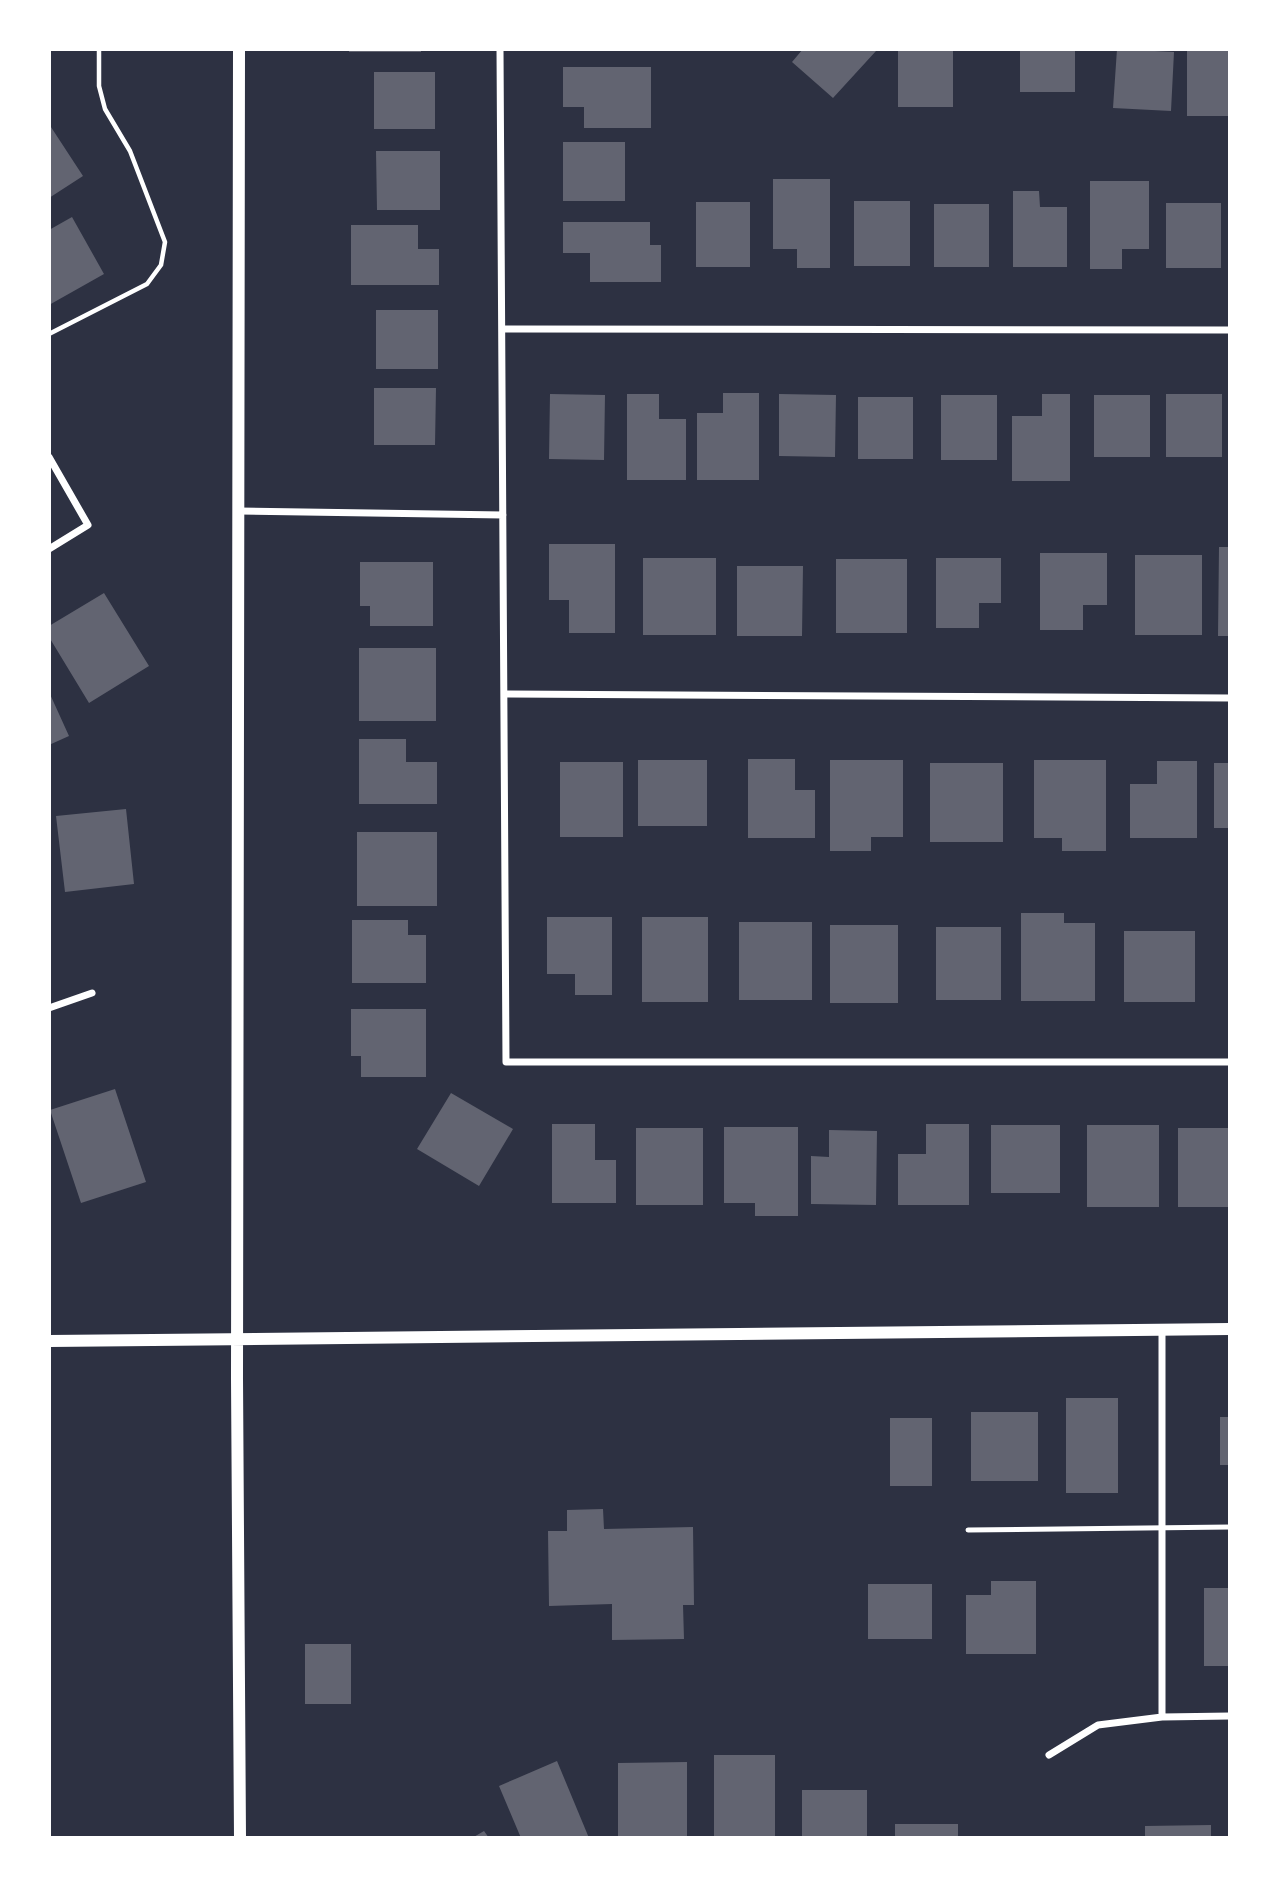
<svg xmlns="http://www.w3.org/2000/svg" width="1279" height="1887" font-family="Mulish,sans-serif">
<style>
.building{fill:#626471}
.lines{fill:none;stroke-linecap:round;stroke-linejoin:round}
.path{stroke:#fff;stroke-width:4.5}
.service{stroke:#fff;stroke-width:5}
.minor{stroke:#fff;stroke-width:7}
.tertiary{stroke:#fff;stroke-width:12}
</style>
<rect width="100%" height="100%" fill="#2d3142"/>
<path class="building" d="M 349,49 L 421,49 L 421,52 L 349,52 Z
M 803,49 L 874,49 L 876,51 L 833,98 L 792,62 Z
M 898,49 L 953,49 L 953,107 L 898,107 Z
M 1020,49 L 1075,49 L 1075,92 L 1020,92 Z
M 1117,49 L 1174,52 L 1171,111 L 1113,108 Z
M 1187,49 L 1230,49 L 1230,116 L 1187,116 Z
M 563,67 L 651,67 L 651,128 L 584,128 L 584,107 L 563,107 Z
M 374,72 L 435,72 L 435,129 L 374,129 Z
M 49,124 L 83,176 L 49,198 Z
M 563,142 L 625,142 L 625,201 L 563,201 Z
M 376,151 L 440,151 L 440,210 L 377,210 Z
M 773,179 L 830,179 L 830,268 L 797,268 L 797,249 L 773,249 Z
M 1090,181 L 1149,181 L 1149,249 L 1122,249 L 1122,269 L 1090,269 Z
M 1013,191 L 1039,191 L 1040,207 L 1067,207 L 1067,267 L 1013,267 Z
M 854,201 L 910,201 L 910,266 L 854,266 Z
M 696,202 L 750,202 L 750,267 L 696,267 Z
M 1166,203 L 1221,203 L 1221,268 L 1166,268 Z
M 934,204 L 989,204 L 989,267 L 934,267 Z
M 72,217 L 104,274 L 49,305 L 49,230 Z
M 563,222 L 650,222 L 650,245 L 661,245 L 661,282 L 590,282 L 590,253 L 563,253 Z
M 351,225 L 418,225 L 418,249 L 439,249 L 439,285 L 351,285 Z
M 376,310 L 438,310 L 438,369 L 376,369 Z
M 374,388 L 436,388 L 435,445 L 374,445 Z
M 723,393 L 759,393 L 759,480 L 697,480 L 697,413 L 723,413 Z
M 550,394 L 605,395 L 604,460 L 549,459 Z
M 627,394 L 659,394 L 659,419 L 686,419 L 686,480 L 627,480 Z
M 779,394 L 836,395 L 835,457 L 779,456 Z
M 1042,394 L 1070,394 L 1070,481 L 1012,481 L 1012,416 L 1042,416 Z
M 1166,394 L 1222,394 L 1222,457 L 1166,457 Z
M 941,395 L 997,395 L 997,460 L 941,460 Z
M 1094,395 L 1150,395 L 1150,457 L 1094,457 Z
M 858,397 L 913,397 L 913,459 L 858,459 Z
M 549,544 L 615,544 L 615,633 L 569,633 L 569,600 L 549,600 Z
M 1219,547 L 1230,547 L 1230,636 L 1218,636 Z
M 1040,553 L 1107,553 L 1107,605 L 1083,605 L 1083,630 L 1040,630 Z
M 1135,555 L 1202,555 L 1202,635 L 1135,635 Z
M 643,558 L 716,558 L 716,635 L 643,635 Z
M 936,558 L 1001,558 L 1001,603 L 979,603 L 979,628 L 936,628 Z
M 836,559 L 907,559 L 907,633 L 836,633 Z
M 360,562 L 433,562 L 433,626 L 370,626 L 370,606 L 360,606 Z
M 737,566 L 803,566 L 802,636 L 737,636 Z
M 104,593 L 149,666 L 89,703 L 49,637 L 49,626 Z
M 359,648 L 436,648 L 436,721 L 359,721 Z
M 49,692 L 69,736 L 49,745 Z
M 359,739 L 406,739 L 406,762 L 437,762 L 437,804 L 359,804 Z
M 748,759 L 795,759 L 795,790 L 815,790 L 815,838 L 748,838 Z
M 638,760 L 707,760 L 707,826 L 638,826 Z
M 830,760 L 903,760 L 903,837 L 871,837 L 871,851 L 830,851 Z
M 1034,760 L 1106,760 L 1106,851 L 1062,851 L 1062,838 L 1034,838 Z
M 1157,761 L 1197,761 L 1197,838 L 1130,838 L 1130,784 L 1157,784 Z
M 560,762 L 623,762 L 623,837 L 560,837 Z
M 930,763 L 1003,763 L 1003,842 L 930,842 Z
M 1214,763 L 1230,763 L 1230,828 L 1214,828 Z
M 126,809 L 134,884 L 65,892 L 56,816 Z
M 357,832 L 437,832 L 437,906 L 357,906 Z
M 1021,913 L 1064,913 L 1064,923 L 1095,923 L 1095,1001 L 1021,1001 Z
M 547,917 L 612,917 L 612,995 L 575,995 L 575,974 L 547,974 Z
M 642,917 L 708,917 L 708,1002 L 642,1002 Z
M 352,920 L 408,920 L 408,935 L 426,935 L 426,983 L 352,983 Z
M 739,922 L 812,922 L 812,1000 L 739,1000 Z
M 830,925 L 898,925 L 898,1003 L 830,1003 Z
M 936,927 L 1001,927 L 1001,1000 L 936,1000 Z
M 1124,931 L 1195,931 L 1195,1002 L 1124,1002 Z
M 351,1009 L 426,1009 L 426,1077 L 361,1077 L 361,1056 L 351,1056 Z
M 115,1089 L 146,1182 L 81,1203 L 50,1110 Z
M 451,1093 L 513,1129 L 479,1186 L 417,1149 Z
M 552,1124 L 595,1124 L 595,1160 L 616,1160 L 616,1203 L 552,1203 Z
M 926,1124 L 969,1124 L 969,1205 L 898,1205 L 898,1154 L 926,1154 Z
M 991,1125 L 1060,1125 L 1060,1193 L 991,1193 Z
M 1087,1125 L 1159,1125 L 1159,1207 L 1087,1207 Z
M 724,1127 L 798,1127 L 798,1216 L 755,1216 L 755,1203 L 724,1203 Z
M 636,1128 L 703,1128 L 703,1205 L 636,1205 Z
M 1178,1128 L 1230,1128 L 1230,1207 L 1178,1207 Z
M 829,1130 L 877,1131 L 876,1205 L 811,1204 L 811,1156 L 829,1157 Z
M 1066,1398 L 1118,1398 L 1118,1493 L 1066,1493 Z
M 971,1412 L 1038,1412 L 1038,1481 L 971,1481 Z
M 1220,1417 L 1230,1417 L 1230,1465 L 1220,1465 Z
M 890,1418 L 932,1418 L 932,1486 L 890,1486 Z
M 603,1509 L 604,1529 L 693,1527 L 694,1605 L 683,1605 L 684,1639 L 612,1640 L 612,1604 L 549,1606 L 548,1531 L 567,1531 L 567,1510 Z
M 991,1581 L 1036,1581 L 1036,1654 L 966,1654 L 966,1595 L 991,1595 Z
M 868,1584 L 932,1584 L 932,1639 L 868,1639 Z
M 1204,1588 L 1230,1588 L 1230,1666 L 1204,1666 Z
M 305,1644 L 351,1644 L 351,1704 L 305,1704 Z
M 714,1755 L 775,1755 L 775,1838 L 714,1838 Z
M 557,1761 L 589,1838 L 521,1838 L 499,1786 Z
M 687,1762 L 687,1838 L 618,1838 L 618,1763 Z
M 802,1790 L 867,1790 L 867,1838 L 802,1838 Z
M 895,1824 L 958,1824 L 958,1838 L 895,1838 Z
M 1211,1825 L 1211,1838 L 1145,1838 L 1145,1826 Z
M 484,1831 L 489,1838 L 472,1838 Z"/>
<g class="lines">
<path class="path" d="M 49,334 L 147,284 L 161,265 L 165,242 L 130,151 L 105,109 L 99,86 L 99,49"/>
<path class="service" d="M 968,1530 L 1230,1527"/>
<path class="minor" d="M 500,49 L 506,1062 L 1230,1062
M 504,329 L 1230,330
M 49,457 L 88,525 L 49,549
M 239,511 L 503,515
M 504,694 L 1230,698
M 49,1008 L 92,993
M 1162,1717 L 1162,1330
M 1049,1755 L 1098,1725 L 1162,1717 L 1230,1716"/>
<path class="tertiary" d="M 239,49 L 237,1379 L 240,1838
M 49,1341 L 1230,1329"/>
</g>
<rect width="1279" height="1887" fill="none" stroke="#ffffff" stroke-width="102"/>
</svg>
